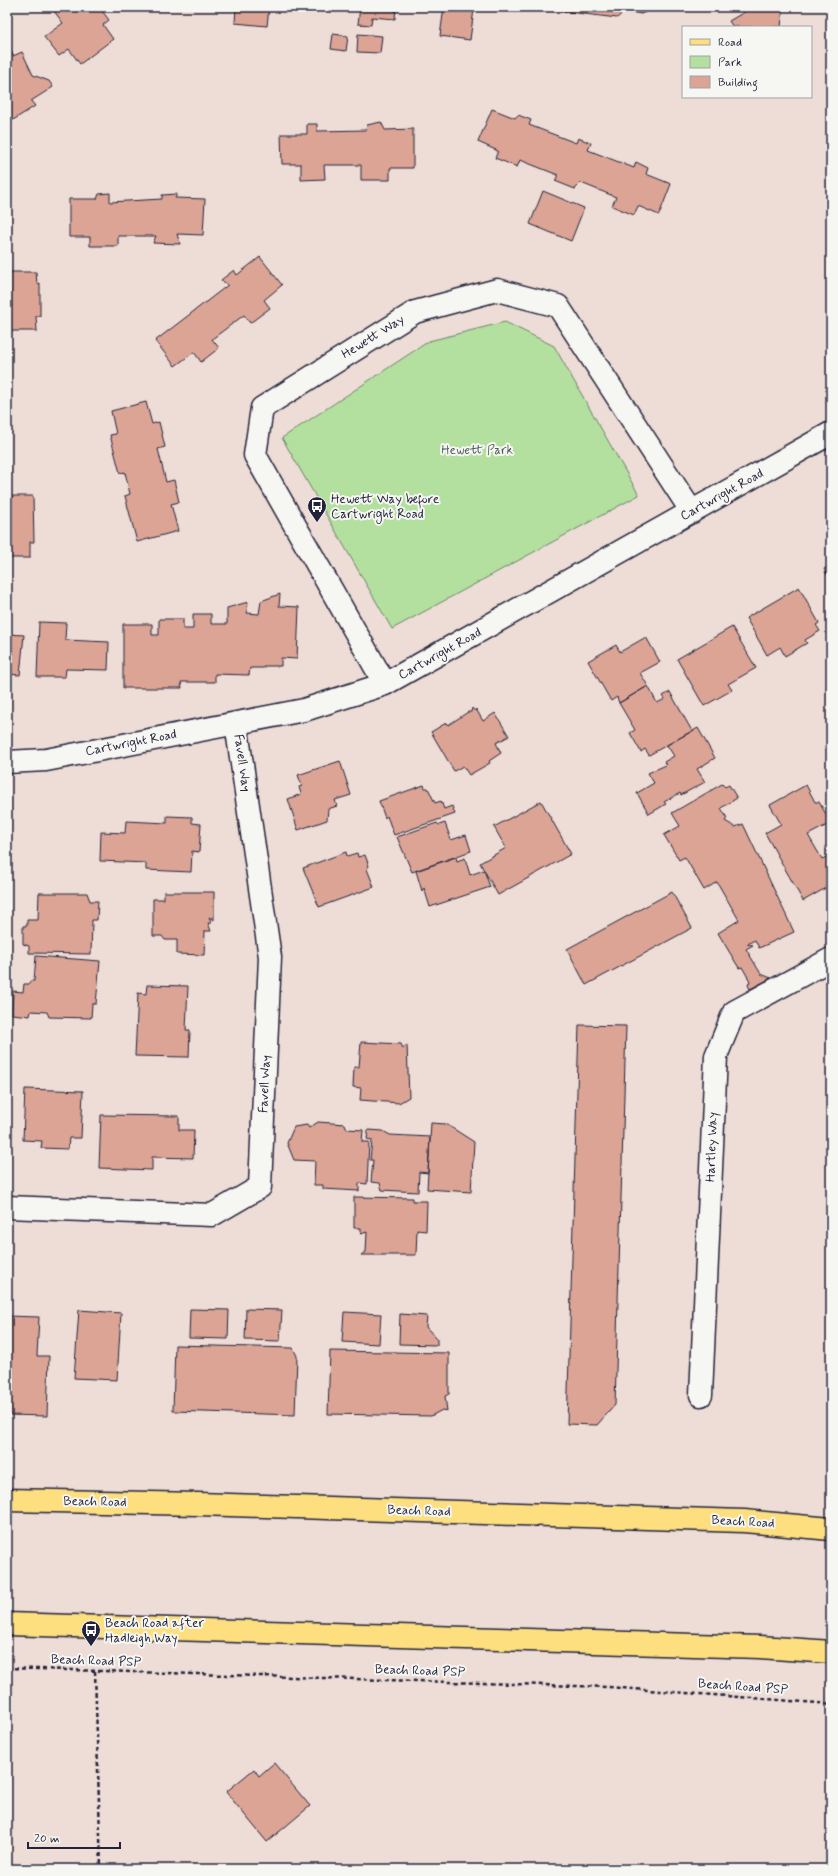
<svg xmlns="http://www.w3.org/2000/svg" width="838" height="1876" font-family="Mynerve,sans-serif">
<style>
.green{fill:#b3e09e;stroke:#6a816c}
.building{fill:#dca495;stroke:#22223b}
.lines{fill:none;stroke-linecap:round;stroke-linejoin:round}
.minor-casing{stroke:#22223b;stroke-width:25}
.major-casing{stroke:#22223b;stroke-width:25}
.path{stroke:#22223b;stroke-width:2.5;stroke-dasharray:4 3;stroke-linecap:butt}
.minor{stroke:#f6f6f2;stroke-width:22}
.major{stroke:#fddf80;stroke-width:22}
.labels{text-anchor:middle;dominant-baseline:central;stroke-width:4;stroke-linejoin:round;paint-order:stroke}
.street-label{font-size:13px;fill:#22223b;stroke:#f6f6f2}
.park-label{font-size:13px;fill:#4e5b59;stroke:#f6f6f2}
.poi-label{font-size:13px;fill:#22223b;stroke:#f6f6f2;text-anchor:start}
</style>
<rect width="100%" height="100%" fill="#eeddd6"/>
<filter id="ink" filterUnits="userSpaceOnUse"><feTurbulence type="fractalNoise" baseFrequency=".025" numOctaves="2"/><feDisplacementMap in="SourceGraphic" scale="8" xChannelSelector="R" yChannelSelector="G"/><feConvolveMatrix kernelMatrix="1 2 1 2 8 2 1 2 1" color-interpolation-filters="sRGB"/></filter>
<g filter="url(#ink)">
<path class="green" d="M 505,322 L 554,346 L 639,495 L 392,629 L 282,438 L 429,341 Z"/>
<path class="building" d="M 51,7 L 99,7 L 109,20 L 103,25 L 113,39 L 80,64 L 69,49 L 59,56 L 44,37 L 63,23 Z
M 236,7 L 269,7 L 267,26 L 235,23 Z
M 360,7 L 396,7 L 395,19 L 372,17 L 371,25 L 358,24 Z
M 444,7 L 471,7 L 471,9 L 474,9 L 470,40 L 440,36 Z
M 561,7 L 652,7 L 652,9 L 641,14 L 625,11 L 617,18 L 560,11 Z
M 753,7 L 783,7 L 781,27 L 733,27 L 729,21 Z
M 333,34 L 348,36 L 346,51 L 331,49 Z
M 358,34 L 382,36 L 380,53 L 357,52 Z
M 7,51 L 11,51 L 13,56 L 22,52 L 33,75 L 49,81 L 53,87 L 31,101 L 35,106 L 10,122 L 7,120 Z
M 492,109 L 515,118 L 518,115 L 531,120 L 529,125 L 576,143 L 578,138 L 591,143 L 588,150 L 634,168 L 636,162 L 648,168 L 646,174 L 671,184 L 659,215 L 638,206 L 634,215 L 612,206 L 616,197 L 581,183 L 575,189 L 555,181 L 558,175 L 520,160 L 517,167 L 495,158 L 498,151 L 478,142 Z
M 381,122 L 385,130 L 413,129 L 413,168 L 390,168 L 390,180 L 361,180 L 361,165 L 324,165 L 325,179 L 301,180 L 301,164 L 282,164 L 281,134 L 307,134 L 307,124 L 317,124 L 317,131 L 366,130 L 367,125 Z
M 543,191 L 584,208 L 571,241 L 530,224 Z
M 110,193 L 110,202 L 162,199 L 162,195 L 177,194 L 175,198 L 205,199 L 203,235 L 177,234 L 180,244 L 153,243 L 156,236 L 118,236 L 118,246 L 90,246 L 90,237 L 69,237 L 69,199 L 97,199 L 99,194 Z
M 260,257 L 282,285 L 264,300 L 270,308 L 250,323 L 244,315 L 212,339 L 219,348 L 201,362 L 194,352 L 175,366 L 155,341 L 228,285 L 221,280 L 234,270 L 237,275 Z
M 7,272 L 36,272 L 37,284 L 40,283 L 40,316 L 36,316 L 37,331 L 7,331 Z
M 146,402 L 152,424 L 159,422 L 165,447 L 158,449 L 166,482 L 174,480 L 179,502 L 171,504 L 178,531 L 137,542 L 125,496 L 130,494 L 125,472 L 120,473 L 110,435 L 116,434 L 111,411 Z
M 7,496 L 33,496 L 34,542 L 30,542 L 30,558 L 7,558 Z
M 831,565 L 831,582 L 824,569 Z
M 799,587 L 819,623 L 816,625 L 820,631 L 805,640 L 807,643 L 785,656 L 780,647 L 767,655 L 746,618 Z
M 280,594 L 279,606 L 299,607 L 297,659 L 281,658 L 281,666 L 264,666 L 264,668 L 250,668 L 249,675 L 215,674 L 215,682 L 181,682 L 182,688 L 123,688 L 123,624 L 152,624 L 152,635 L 159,635 L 159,619 L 183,619 L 183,629 L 193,629 L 193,614 L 211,614 L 211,624 L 227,624 L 227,608 L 248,602 L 247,613 L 259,614 L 261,601 Z
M 39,622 L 66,623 L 65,640 L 109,642 L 108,670 L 66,669 L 65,677 L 37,677 Z
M 732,627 L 756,668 L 728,684 L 732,690 L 704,706 L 677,659 Z
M 7,634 L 24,635 L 20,675 L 7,674 Z
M 646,637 L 660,662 L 640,673 L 648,686 L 619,703 L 617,697 L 611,701 L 588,661 L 616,645 L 620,652 Z
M 648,686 L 657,703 L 665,699 L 663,696 L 670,692 L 692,731 L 649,755 L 645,749 L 641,752 L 630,733 L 635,730 L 619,703 Z
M 472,708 L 475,711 L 476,709 L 483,721 L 495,713 L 509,736 L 496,743 L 501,753 L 489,761 L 490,763 L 469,775 L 463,766 L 454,771 L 431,732 L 446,723 L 448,725 L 468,712 L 471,712 Z
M 698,728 L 715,758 L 697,769 L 705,782 L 681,795 L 680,793 L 664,802 L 666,804 L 649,814 L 637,793 L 654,783 L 648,773 L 666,765 L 664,762 L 674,756 L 667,745 Z
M 340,761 L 351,795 L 335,800 L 337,806 L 328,809 L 327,820 L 298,830 L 288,799 L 301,794 L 299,787 L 302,786 L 298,775 Z
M 722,784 L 725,787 L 729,785 L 737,798 L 721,808 L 727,818 L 725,821 L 735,827 L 743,824 L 794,932 L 759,948 L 755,940 L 747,944 L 753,945 L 746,949 L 761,974 L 771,978 L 750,989 L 748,985 L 750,981 L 742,967 L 739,968 L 718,933 L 739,920 L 717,882 L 704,890 L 685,857 L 679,860 L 664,835 L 680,826 L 672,813 Z
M 424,785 L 425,788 L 428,788 L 435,803 L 441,801 L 444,809 L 452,806 L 455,814 L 394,835 L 387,816 L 385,818 L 379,801 Z
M 806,785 L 815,802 L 819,802 L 831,823 L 808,835 L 822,859 L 831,855 L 831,885 L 803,901 L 765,833 L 781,824 L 770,805 Z
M 541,801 L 571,854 L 498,895 L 480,863 L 506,848 L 494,827 Z
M 167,816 L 192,817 L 192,823 L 201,824 L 199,852 L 192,851 L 191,872 L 146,870 L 146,863 L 100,861 L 101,832 L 125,833 L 126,821 L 167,823 Z
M 437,823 L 439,825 L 445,823 L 451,840 L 466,835 L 471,851 L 412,872 L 397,837 Z
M 346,852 L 347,856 L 357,853 L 358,857 L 365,855 L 369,866 L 367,869 L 374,887 L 319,907 L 303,868 Z
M 456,857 L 457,861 L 465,858 L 470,875 L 484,870 L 490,887 L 430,907 L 424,888 L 422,891 L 416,871 Z
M 164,892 L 214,892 L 214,920 L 209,917 L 212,923 L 208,923 L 211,931 L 205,931 L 204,955 L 177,954 L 177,940 L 165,940 L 162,936 L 153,936 L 153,899 L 164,899 Z
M 672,892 L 692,928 L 586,985 L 567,949 Z
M 39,893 L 87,893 L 90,901 L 98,901 L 97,920 L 92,920 L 91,954 L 29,953 L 29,946 L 23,944 L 23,926 L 27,926 L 27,920 L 38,920 Z
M 36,956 L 100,961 L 96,1004 L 92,1004 L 91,1018 L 49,1017 L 47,1012 L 31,1011 L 30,1016 L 12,1014 L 13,991 L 23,992 L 24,984 L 29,984 L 30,981 L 34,981 Z
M 147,985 L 188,986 L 186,1030 L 190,1030 L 189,1057 L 135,1056 L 138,993 L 146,994 Z
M 579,1025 L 626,1026 L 615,1405 L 597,1425 L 567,1424 Z
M 361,1042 L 401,1044 L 403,1048 L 407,1045 L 409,1097 L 399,1103 L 360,1100 L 361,1088 L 353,1087 L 354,1067 L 359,1067 Z
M 25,1089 L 83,1091 L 81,1138 L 69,1138 L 68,1149 L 41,1148 L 42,1141 L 23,1140 Z
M 101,1115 L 179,1116 L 179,1130 L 194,1130 L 193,1158 L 152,1157 L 152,1170 L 99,1168 Z
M 318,1122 L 345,1124 L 347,1129 L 363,1130 L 362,1142 L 369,1142 L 367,1184 L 359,1183 L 359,1191 L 323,1189 L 323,1185 L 314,1185 L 315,1161 L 294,1160 L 287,1143 L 294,1127 L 307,1125 L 309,1128 Z
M 431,1123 L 446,1124 L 474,1142 L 471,1192 L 427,1189 Z
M 368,1130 L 383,1131 L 390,1135 L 430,1137 L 428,1173 L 419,1172 L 418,1192 L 382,1190 L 380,1183 L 371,1182 L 373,1160 L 370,1160 L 372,1140 L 367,1139 Z
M 354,1197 L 413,1198 L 413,1201 L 427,1201 L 426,1231 L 417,1230 L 416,1255 L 361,1255 L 366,1252 L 367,1232 L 361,1234 L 361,1228 L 354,1228 Z
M 190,1309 L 229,1310 L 228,1339 L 189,1338 Z
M 246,1309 L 282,1310 L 280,1341 L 245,1340 Z
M 79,1310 L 121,1313 L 117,1380 L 74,1378 Z
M 344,1312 L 381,1314 L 379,1344 L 342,1342 Z
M 400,1314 L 427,1316 L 426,1327 L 437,1339 L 437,1345 L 399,1344 Z
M 7,1316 L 39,1317 L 37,1356 L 49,1356 L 47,1416 L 7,1415 Z
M 175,1345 L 293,1348 L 297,1356 L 295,1415 L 173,1411 Z
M 330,1351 L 449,1353 L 449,1394 L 445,1396 L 447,1411 L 442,1410 L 431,1416 L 328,1414 Z
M 274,1763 L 310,1806 L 267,1842 L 226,1792 L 254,1769 L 259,1776 Z"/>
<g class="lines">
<defs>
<path id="minor" d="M 385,684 L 255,455 L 262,408 L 415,312 L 497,290 L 558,306 L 692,512
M 7,762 L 46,760 L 304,710 L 385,684 L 831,433
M 7,1207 L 212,1215 L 260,1187 L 270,957 L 236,723
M 701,1395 L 716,1056 L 734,1012 L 831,959"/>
<path id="major" d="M 7,1500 L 198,1504 L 744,1521 L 831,1529
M 7,1624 L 760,1647 L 831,1652"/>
</defs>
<use href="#minor" class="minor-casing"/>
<use href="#major" class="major-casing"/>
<path class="path" d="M 7,1668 L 608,1687 L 831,1704
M 95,1671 L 101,1869"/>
<use href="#minor" class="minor"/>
<use href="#major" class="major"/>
</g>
</g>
<defs>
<symbol id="bus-pin" viewBox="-11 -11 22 30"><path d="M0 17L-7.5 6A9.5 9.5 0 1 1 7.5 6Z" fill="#22223b" stroke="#f6f6f2"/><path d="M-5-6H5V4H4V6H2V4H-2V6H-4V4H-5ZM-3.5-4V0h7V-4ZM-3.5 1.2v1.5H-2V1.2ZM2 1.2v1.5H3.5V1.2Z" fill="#fff"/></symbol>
</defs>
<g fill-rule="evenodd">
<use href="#bus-pin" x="306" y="495" width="22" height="30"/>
<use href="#bus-pin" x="80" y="1619" width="22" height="30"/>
</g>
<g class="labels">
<g class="street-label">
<text transform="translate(373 337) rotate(-32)">Hewett Way</text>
<text transform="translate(722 495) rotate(-29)">Cartwright Road</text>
<text transform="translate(440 654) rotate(-29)">Cartwright Road</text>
<text transform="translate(131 743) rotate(-11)">Cartwright Road</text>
<text transform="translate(242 763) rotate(82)">Favell Way</text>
<text transform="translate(265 1084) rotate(-87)">Favell Way</text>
<text transform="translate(712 1147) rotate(-88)">Hartley Way</text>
<text transform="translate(95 1502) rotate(1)">Beach Road</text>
<text transform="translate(419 1511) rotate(2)">Beach Road</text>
<text transform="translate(743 1522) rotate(3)">Beach Road</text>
<text transform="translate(96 1661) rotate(2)">Beach Road PSP</text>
<text transform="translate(420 1671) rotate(2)">Beach Road PSP</text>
<text transform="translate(743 1687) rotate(4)">Beach Road PSP</text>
</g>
<g class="park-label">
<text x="477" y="450">Hewett Park</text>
</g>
<g class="poi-label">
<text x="331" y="499">Hewett Way before<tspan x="331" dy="15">Cartwright Road</tspan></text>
<text x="105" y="1623">Beach Road after<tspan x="105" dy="15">Hadleigh Way</tspan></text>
</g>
</g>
<rect width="838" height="1876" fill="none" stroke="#f6f6f2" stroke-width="24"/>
<rect x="12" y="12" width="814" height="1852" fill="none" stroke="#22223b" stroke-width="1.5" filter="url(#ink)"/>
<rect x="682" y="26" width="130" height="72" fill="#f6f6f2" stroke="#a1a1a9"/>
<rect x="690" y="39" width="20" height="6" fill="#fddf80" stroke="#a1a1a9"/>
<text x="718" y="46" font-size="12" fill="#22223b">Road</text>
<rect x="690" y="56" width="20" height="12" fill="#b3e09e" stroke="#a1a1a9"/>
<text x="718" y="66" font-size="12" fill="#22223b">Park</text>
<rect x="690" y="76" width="20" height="12" fill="#dca495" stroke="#a1a1a9"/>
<text x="718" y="86" font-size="12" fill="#22223b">Building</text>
<path d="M28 1842v6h92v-6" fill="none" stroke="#22223b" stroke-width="2"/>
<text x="34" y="1842" font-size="12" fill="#22223b" stroke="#f6f6f2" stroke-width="3" paint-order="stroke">20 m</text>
</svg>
